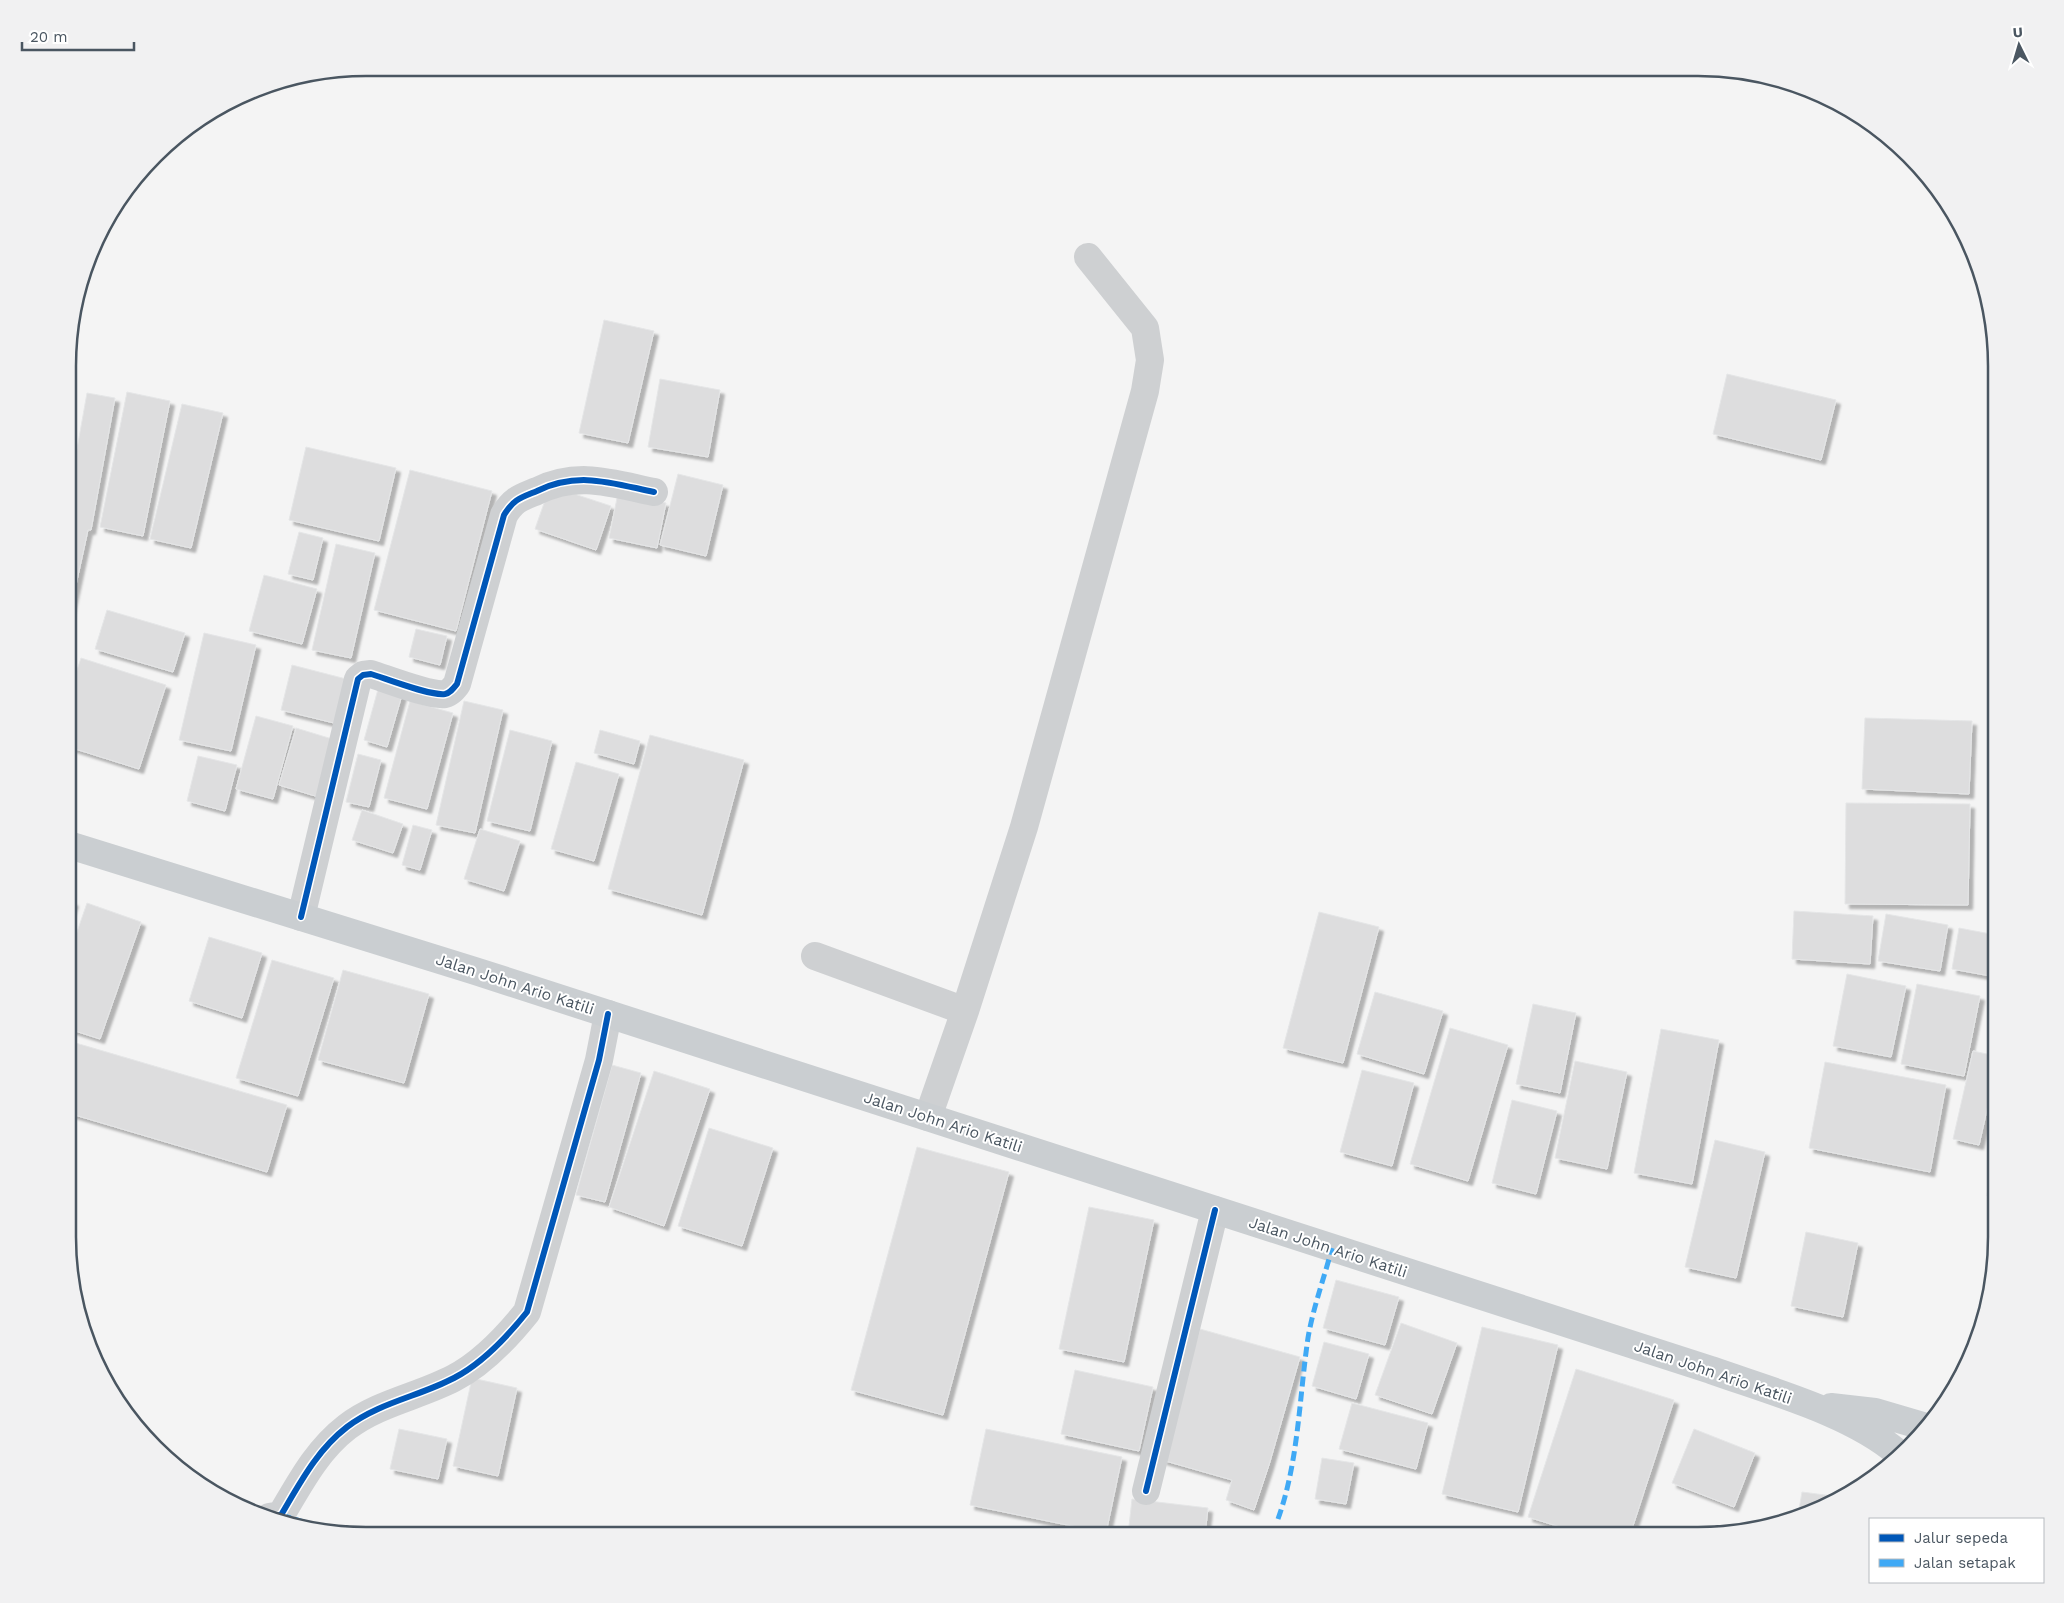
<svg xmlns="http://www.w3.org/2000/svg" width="2064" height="1603" font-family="'Work Sans',sans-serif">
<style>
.building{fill:#ddddde;stroke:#e5e6e7;filter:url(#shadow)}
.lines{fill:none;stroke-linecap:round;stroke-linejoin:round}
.minor{stroke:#ced0d2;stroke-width:28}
.major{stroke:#caced1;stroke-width:28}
.quiet{stroke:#3fa9f5;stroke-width:5;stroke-dasharray:10 5;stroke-linecap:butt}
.cycleway-casing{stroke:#fff;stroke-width:9}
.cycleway{stroke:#0057b8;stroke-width:6}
.labels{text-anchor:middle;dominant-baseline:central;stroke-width:4;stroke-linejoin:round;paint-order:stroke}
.street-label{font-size:16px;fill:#4a5661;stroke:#fff}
.rim{fill:none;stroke:#4a5661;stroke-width:2.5}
</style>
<defs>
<filter id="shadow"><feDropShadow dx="4.5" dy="4.5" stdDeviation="1" flood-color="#0004"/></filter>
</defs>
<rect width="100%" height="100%" fill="#f4f4f4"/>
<path class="building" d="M 604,320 L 654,331 L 628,443 L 579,433 Z
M 1727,374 L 1836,400 L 1821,460 L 1713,434 Z
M 660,379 L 720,390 L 708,457 L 648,447 Z
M 127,392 L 170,401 L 143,536 L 100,527 Z
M 87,393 L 115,398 L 91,530 L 88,530 L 69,617 L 70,488 Z
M 182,404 L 223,413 L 191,548 L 150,539 Z
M 306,447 L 396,468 L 379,541 L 289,520 Z
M 410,470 L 492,491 L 456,631 L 374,610 Z
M 678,474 L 723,485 L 706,556 L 660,545 Z
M 550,486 L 611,506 L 596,550 L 535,529 Z
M 618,493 L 666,503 L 657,548 L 609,538 Z
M 299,532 L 323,538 L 313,580 L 288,574 Z
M 336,544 L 375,553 L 351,658 L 312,650 Z
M 264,575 L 317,589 L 302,644 L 249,631 Z
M 107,610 L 185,633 L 173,672 L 95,649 Z
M 416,629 L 447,636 L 440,665 L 409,657 Z
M 204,633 L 256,645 L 231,751 L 179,740 Z
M 81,658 L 166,685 L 139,769 L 69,747 L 69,694 Z
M 292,665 L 354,681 L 342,725 L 281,710 Z
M 380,682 L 404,688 L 387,747 L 364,740 Z
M 410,701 L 453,713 L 427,809 L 384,798 Z
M 464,701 L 503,710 L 475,833 L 436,825 Z
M 256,716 L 293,726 L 273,799 L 236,789 Z
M 1865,718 L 1972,721 L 1969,794 L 1862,789 Z
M 296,728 L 342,742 L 325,799 L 279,785 Z
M 510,730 L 552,741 L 530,831 L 487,821 Z
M 600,730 L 640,741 L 634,764 L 594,753 Z
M 650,735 L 744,760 L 702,915 L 608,889 Z
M 358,754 L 381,760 L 369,807 L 346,802 Z
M 198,756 L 237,765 L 225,811 L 187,801 Z
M 576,762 L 619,774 L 594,861 L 551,849 Z
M 1846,803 L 1970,804 L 1968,905 L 1845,904 Z
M 362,810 L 403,824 L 393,853 L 352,840 Z
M 413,825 L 432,830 L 420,870 L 402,865 Z
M 480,829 L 520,841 L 504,891 L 464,879 Z
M 69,900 L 74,902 L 69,916 Z
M 87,903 L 141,922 L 100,1039 L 69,1029 L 69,955 Z
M 1794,911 L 1873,916 L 1870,964 L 1792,959 Z
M 1319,912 L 1379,927 L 1343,1063 L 1283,1048 Z
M 1886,914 L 1948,925 L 1940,971 L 1878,961 Z
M 1959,928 L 1996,935 L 1996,977 L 1952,969 Z
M 209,937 L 262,953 L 242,1018 L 189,1001 Z
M 272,960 L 334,978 L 298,1096 L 236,1078 Z
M 343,970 L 429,994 L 404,1083 L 318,1060 Z
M 1847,974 L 1906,986 L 1891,1057 L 1833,1046 Z
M 1917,984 L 1980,996 L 1964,1076 L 1901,1064 Z
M 1375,992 L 1443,1011 L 1424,1074 L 1357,1054 Z
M 1533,1004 L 1576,1013 L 1560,1093 L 1516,1084 Z
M 1450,1028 L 1508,1045 L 1468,1181 L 1410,1164 Z
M 1661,1029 L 1719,1040 L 1692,1184 L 1634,1173 Z
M 69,1041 L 287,1105 L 267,1172 L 68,1113 Z
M 1973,1051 L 1996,1056 L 1996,1070 L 1979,1145 L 1953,1139 Z
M 1575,1061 L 1627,1072 L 1607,1169 L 1555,1158 Z
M 1825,1062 L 1946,1085 L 1930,1172 L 1809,1148 Z
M 612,1065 L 641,1073 L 605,1202 L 576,1195 Z
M 1362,1070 L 1414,1083 L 1392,1166 L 1340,1152 Z
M 654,1071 L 710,1089 L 664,1226 L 609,1207 Z
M 1512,1100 L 1557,1111 L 1536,1194 L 1492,1183 Z
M 709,1128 L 773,1148 L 742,1246 L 678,1226 Z
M 1715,1140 L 1765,1152 L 1736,1278 L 1685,1267 Z
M 917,1147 L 1009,1172 L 943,1415 L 851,1390 Z
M 1991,1162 L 1996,1162 L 1996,1197 L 1987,1196 Z
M 1089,1207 L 1154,1220 L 1124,1362 L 1059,1349 Z
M 1806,1232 L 1858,1243 L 1843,1317 L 1791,1306 Z
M 1336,1280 L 1399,1297 L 1385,1345 L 1323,1328 Z
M 1401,1323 L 1457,1343 L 1432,1414 L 1375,1395 Z
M 1482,1327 L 1558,1345 L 1518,1512 L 1442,1494 Z
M 1200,1329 L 1300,1357 L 1269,1465 L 1254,1510 L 1226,1500 L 1232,1480 L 1162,1460 Z
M 1324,1342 L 1369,1354 L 1356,1399 L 1312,1386 Z
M 1576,1369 L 1674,1400 L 1630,1535 L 1586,1535 L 1528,1517 Z
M 1075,1370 L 1153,1387 L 1139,1451 L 1061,1434 Z
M 472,1378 L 517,1388 L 498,1476 L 453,1466 Z
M 1352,1403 L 1428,1423 L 1416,1469 L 1339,1449 Z
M 399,1429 L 447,1439 L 438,1479 L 390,1469 Z
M 986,1429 L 1122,1457 L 1106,1533 L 970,1505 Z
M 1694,1429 L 1755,1453 L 1734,1507 L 1672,1483 Z
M 1322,1458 L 1354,1463 L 1346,1504 L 1315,1499 Z
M 1802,1492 L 1841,1497 L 1812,1513 L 1798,1515 Z
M 1132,1499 L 1208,1508 L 1205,1535 L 1128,1535 Z"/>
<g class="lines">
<path class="minor" d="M 301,917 L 358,679 L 363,675 L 371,674 C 387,679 430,696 445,694 C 450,693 453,689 457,684 L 504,515 C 514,499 520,498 537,491 C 578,471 611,483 654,492
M 815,956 L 965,1011
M 928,1117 L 965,1011 L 1024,827 L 1145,391 L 1150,360 L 1145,328 L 1088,257
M 1146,1491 L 1215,1210
M 269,1517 L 281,1515 C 300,1483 317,1450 347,1427 C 378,1403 420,1396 454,1378 C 483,1363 507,1337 527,1312 L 599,1060 L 608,1014"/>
<path class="major" d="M 69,845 L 475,971 L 1711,1370 C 1770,1391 1852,1413 1899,1454
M 1831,1407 L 1875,1412 L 1926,1427"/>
<path class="quiet" d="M 281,1515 L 335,1532
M 1278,1519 C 1298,1463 1299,1403 1307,1345 C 1311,1313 1324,1279 1332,1248"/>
<defs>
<path id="cycleway" d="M 301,917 L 358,679 L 363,675 L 371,674 C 387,679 430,696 445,694 C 450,693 453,689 457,684 L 504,515 C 514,499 520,498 537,491 C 578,471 611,483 654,492
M 1146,1491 L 1215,1210
M 269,1517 L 281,1515 C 300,1483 317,1450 347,1427 C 378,1403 420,1396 454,1378 C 483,1363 507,1337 527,1312 L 599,1060 L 608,1014"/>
</defs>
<use href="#cycleway" class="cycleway-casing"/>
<use href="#cycleway" class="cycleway"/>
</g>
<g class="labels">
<g class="street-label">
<text transform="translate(515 984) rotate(18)">Jalan John Ario Katili</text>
<text transform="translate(943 1122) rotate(18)">Jalan John Ario Katili</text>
<text transform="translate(1328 1247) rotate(18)">Jalan John Ario Katili</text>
<text transform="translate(1713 1372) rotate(19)">Jalan John Ario Katili</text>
</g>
</g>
<path d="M0 0H2064V1603H0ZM366 76H1698A290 290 0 0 1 1988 366V1237A290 290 0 0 1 1698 1527H366A290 290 0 0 1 76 1237V366A290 290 0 0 1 366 76Z" fill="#f1f1f2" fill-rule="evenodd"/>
<path class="rim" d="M366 76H1698A290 290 0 0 1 1988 366V1237A290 290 0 0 1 1698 1527H366A290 290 0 0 1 76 1237V366A290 290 0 0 1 366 76Z"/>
<rect x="1869" y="1518" width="175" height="65" fill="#ffffff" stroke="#b7bbc0"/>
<rect x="1879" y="1534" width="25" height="8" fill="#0057b8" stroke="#b7bbc0"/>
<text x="1914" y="1543" font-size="15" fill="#4a5661">Jalur sepeda</text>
<rect x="1879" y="1559" width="25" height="8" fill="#3fa9f5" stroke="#b7bbc0"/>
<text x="1914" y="1568" font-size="15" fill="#4a5661">Jalan setapak</text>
<g transform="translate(2019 45) rotate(355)" stroke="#ffffff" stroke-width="4" paint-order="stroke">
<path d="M0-4L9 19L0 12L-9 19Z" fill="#4a5661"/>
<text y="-8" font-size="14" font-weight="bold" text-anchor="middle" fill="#4a5661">U</text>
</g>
<path d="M22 42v8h112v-8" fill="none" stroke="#4a5661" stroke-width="2.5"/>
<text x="30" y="42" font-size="15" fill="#4a5661" stroke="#ffffff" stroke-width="4" paint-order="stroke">20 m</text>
</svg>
